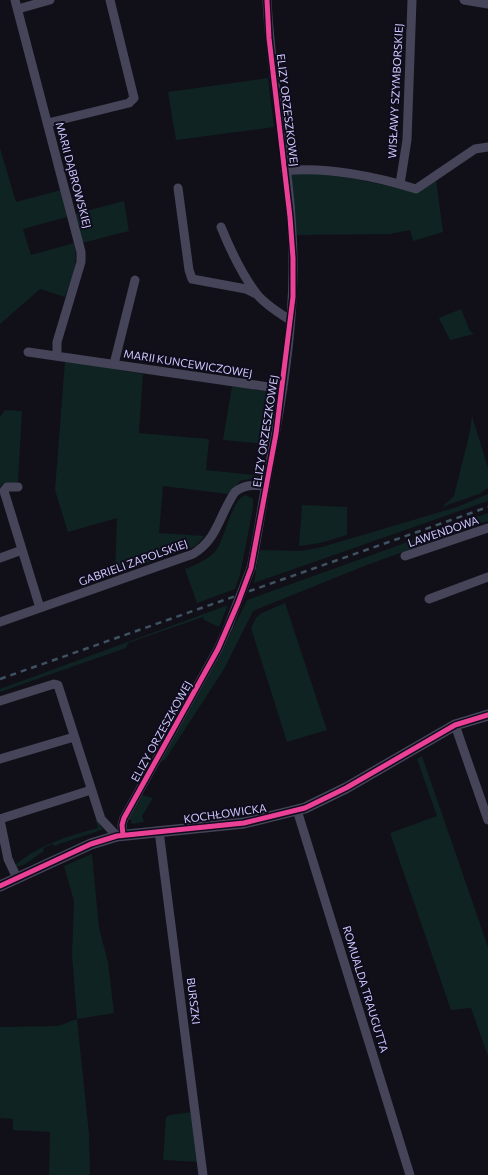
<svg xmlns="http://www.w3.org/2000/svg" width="488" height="1175" font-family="Commissioner,sans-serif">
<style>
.green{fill:#0f2323}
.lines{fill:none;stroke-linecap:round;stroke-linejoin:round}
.minor{stroke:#454459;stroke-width:9}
.tertiary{stroke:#454459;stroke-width:11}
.rail{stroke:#3f5262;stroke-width:2.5;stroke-dasharray:6 5;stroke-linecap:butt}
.minor-bridge{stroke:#454459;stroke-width:9}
.cycleway-casing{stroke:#0f0c1c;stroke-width:8}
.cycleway{stroke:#ea4096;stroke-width:5}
.labels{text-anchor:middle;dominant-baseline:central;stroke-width:4;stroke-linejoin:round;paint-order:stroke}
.street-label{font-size:11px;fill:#cfc8fe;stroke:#0f0c1c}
</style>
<rect width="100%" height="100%" fill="#111018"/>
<path class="green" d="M 268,78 L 274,127 L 176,140 L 168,92 Z
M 0,148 L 16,202 L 61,190 L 67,217 L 23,229 L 31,255 L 74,243 C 79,264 72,277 65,297 L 40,289 L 0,324 Z
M 308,173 L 351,178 L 418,192 L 436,180 L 443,232 L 413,241 L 410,230 L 390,234 L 297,235 L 291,174 Z
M 124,201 L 129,231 L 82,243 L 75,214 Z
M 461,309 L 470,331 L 474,334 L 450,340 L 439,318 Z
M 65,361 L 143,374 L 139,433 L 209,439 L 206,470 L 264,476 L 240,481 L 229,494 L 163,486 L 159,533 L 204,536 L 196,546 L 115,574 L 117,518 L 68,532 L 55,490 Z
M 232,386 L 276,393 L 267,444 L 223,440 Z
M 5,410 L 22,411 L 18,482 L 2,484 L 0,488 L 2,495 L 0,496 L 0,417 Z
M 472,416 L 488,468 L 488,488 L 479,494 L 442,507 L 454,496 L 470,432 Z
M 488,494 L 488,501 L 254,583 L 259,552 L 261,550 L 301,551 L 322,547 L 457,507 Z
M 245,495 L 253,499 L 253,508 L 240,575 L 235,589 L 197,603 L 185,569 C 195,565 207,560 215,552 C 226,538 230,502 245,495 Z
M 302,505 L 347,507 L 347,535 L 320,543 L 299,546 Z
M 488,513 L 488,521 L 367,565 L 253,611 L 224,669 L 165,760 L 160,762 L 221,653 L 247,600 Z
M 285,603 L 327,730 L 287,742 L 251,628 L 256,618 L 262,613 Z
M 228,605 L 219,627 L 204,620 L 203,617 L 128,643 L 126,648 L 0,692 L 0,689 Z
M 422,756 L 488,947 L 488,1056 L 471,1008 L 451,1010 L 390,833 L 437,816 L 417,759 Z
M 142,795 L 153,798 L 142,816 L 144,822 L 131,824 L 132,821 L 128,819 Z
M 95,818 L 103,829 C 87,836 70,839 55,846 L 53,844 L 43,848 L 44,851 C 35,856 23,869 14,866 C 38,845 68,836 98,828 Z
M 92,854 L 99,928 L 108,962 L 114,1013 L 77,1019 L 89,1134 L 90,1175 L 49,1175 L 50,1132 L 13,1130 L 13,1119 L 0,1118 L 0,1027 L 58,1026 L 77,1019 L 72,955 L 74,901 L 64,866 Z
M 192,1112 L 199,1162 L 163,1160 L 166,1117 L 170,1115 Z"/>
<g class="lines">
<path class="minor" d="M 15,0 L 81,252 L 81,262 L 57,342 L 57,355
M 464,0 L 488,4
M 18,9 L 50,0
M 48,123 L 129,103 L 134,98 L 110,0
M 285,171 C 325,166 378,177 416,189 L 475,149 L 488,147
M 400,184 L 407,140 L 412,0
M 178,188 L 189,270 L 192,279 L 246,289 L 256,294
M 221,227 C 230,249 241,273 256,293 C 264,304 279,313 290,320
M 28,352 L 283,389
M 114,364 L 135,280
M 18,487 L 7,487 L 4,491 L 40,608
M 405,556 L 488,528
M 0,558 L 22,550
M 251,568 C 257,540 261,512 266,484 C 280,411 294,334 293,259 C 292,172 271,87 267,0
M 429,599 L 488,577
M 0,622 L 193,554 C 218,539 219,515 235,492 C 245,484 253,485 266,486
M 0,701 L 54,684 L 58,685 L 101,819 L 117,836
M 455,725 L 488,820
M 0,759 L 74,737
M 297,810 L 410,1175
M 0,819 L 91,790
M 0,820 L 8,859 L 17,878
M 159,831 L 203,1175
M 123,835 L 122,825 L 124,818 L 218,649 L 228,627"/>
<path class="tertiary" d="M 0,886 L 91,844 L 117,836 L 244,823 L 305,808 L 346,788 L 455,725 L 488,715"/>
<path class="rail" d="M 0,679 L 488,507"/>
<path class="minor-bridge" d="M 228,627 L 251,568"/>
<defs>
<path id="cycleway" d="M 123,835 L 122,825 L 124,818 L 218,649 L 238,603 L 251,568 L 276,434 L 293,297 L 293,258 L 290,217 L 269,38 L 267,0
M 0,886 L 91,844 L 117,836 L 244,823 L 305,808 L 346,788 L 455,725 L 488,715"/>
</defs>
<use href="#cycleway" class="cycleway-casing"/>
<use href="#cycleway" class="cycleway"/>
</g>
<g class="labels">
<g class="street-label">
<text transform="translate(395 91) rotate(-87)">WISŁAWY SZYMBORSKIEJ</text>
<text transform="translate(288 110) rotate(83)">ELIZY ORZESZKOWEJ</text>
<text transform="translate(74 175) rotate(75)">MARII DĄBROWSKIEJ</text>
<text transform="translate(188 363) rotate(9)">MARII KUNCEWICZOWEJ</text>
<text transform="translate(265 431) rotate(-81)">ELIZY ORZESZKOWEJ</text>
<text transform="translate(443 531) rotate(-19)">LAWENDOWA</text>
<text transform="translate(133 562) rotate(-20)">GABRIELI ZAPOLSKIEJ</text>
<text transform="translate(161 731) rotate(-61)">ELIZY ORZESZKOWEJ</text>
<text transform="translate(225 813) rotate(-8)">KOCHŁOWICKA</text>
<text transform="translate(366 989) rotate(73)">ROMUALDA TRAUGUTTA</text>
<text transform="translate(194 1001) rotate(83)">BURSZKI</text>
</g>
</g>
</svg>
